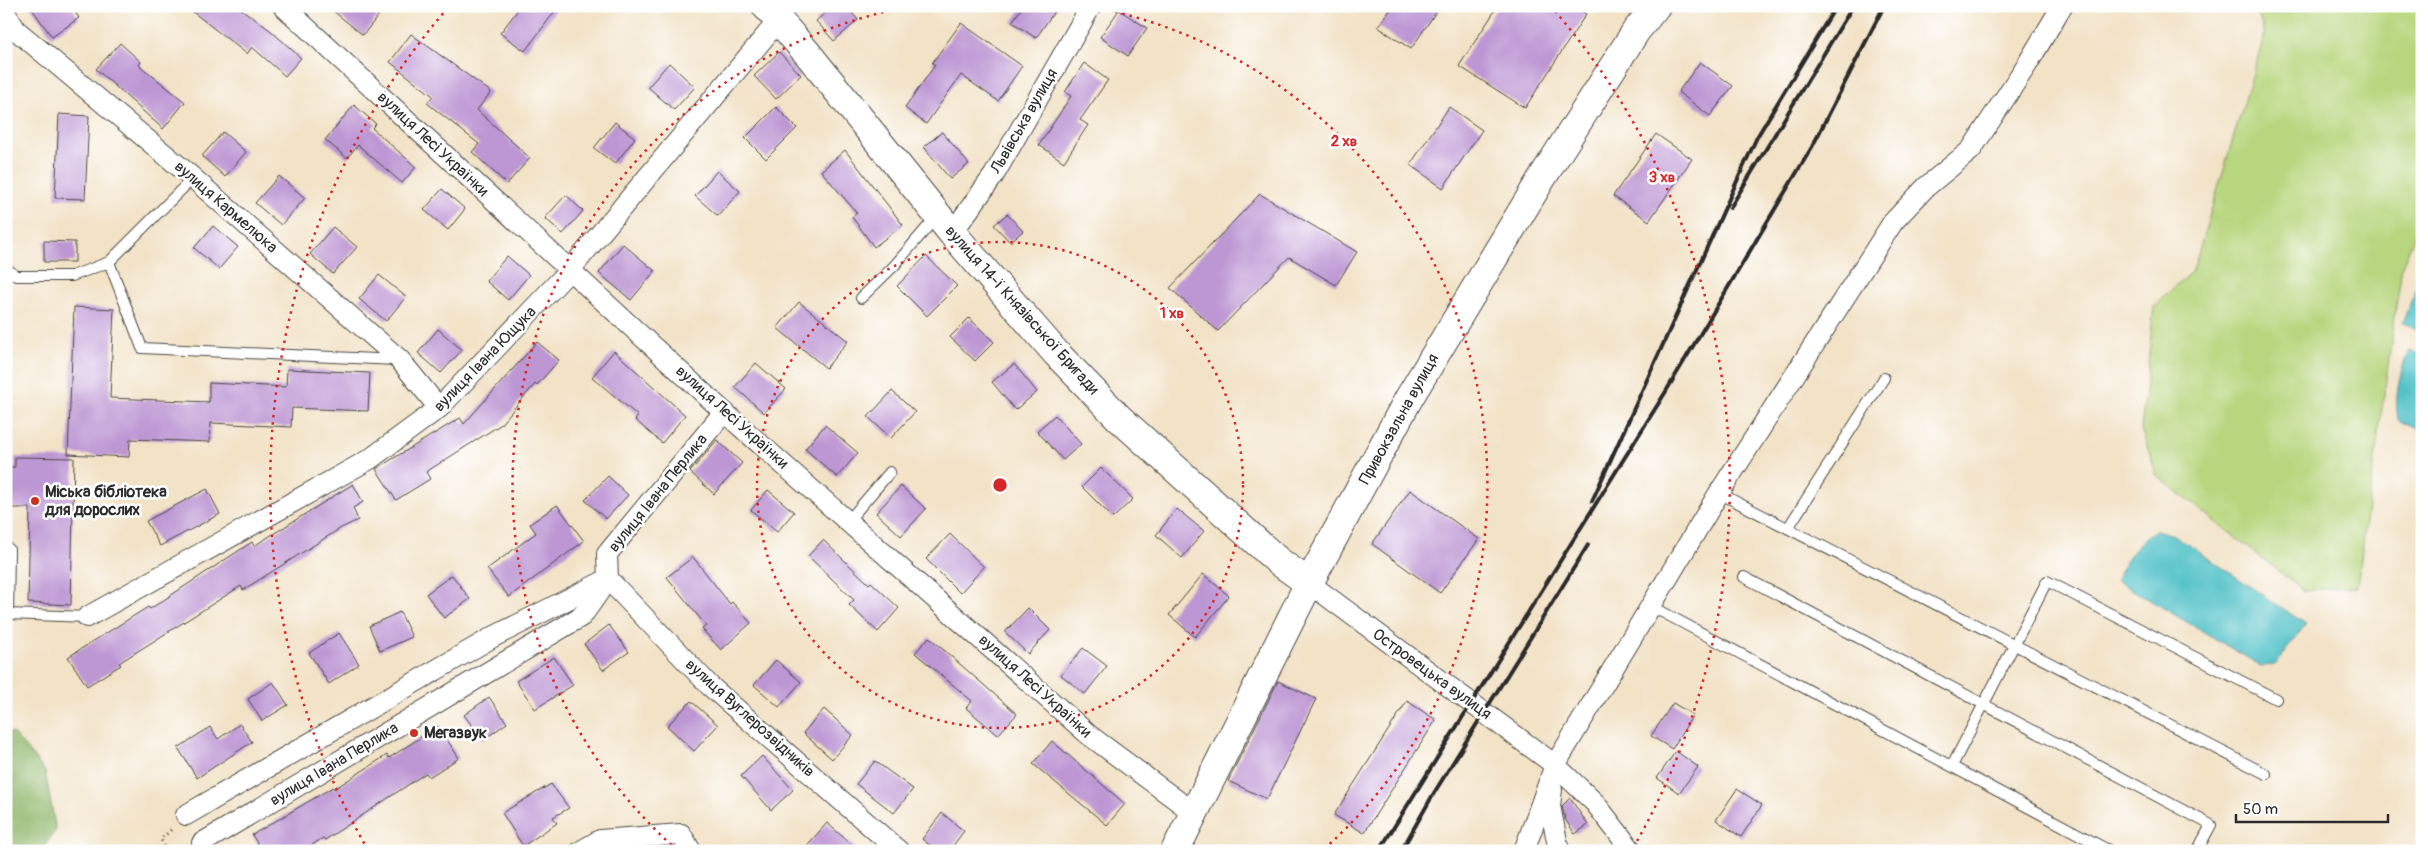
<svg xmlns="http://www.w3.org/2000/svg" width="2428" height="857" viewBox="0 0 2428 857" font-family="Pangolin,sans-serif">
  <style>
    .green { fill: #b7d67d; stroke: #718054 }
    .forest { fill: #91b76c; stroke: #5e714c }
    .water { fill: #55c3c9; stroke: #40777a }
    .building { fill: #bd97d4 }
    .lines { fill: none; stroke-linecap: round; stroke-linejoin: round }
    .lane-casing { stroke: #494642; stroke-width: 12 }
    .street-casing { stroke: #494642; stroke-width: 22 }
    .secondary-casing { stroke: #494642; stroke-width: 30 }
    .path { stroke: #494642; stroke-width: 3; stroke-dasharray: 1 4; stroke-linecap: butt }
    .lane { stroke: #fff; stroke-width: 10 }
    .street { stroke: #fff; stroke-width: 20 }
    .secondary { stroke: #fff; stroke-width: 28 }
    .rail { stroke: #2b2b2b; stroke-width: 4 }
    .ring { fill: none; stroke: #d62828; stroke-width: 2.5; stroke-dasharray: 2.5 5 }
    .poi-dot { fill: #c8321e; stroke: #fff; stroke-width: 2 }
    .labels { text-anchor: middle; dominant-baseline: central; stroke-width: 5; stroke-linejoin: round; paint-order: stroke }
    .street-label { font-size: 16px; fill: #2b2b2b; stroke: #fff }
    .poi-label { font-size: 16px; font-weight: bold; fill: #2b2b2b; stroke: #fff; text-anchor: start }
    .centre { fill: #d62828; stroke: #fff; stroke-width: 2.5 }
    .ring-label { font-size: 15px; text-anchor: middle; font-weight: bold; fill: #d62828; stroke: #fff; stroke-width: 5; stroke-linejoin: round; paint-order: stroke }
  </style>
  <rect width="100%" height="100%" fill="#fff"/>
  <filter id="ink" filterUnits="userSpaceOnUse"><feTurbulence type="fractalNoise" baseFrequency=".02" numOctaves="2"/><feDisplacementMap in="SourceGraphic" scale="10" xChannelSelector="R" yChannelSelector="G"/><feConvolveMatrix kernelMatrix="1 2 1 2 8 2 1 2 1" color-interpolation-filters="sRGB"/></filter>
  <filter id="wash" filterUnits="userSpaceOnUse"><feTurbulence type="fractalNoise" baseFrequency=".0096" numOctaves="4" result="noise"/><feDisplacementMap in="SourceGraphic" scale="20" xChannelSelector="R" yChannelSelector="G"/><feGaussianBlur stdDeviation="1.12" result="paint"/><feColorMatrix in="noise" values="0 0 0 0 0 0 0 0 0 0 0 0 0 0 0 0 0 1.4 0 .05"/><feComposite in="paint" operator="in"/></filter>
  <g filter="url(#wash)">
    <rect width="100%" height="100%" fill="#f2e2c6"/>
    <polygon class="green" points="2255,6 2422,6 2422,219 2402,266 2357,586 2304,591 2157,476 2141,429 2154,306 2193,270 2265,34"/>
    <polygon class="forest" points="6,733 13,733 45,771 56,830 41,851 6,851"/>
    <g class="water">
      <polygon points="2422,276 2422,333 2402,322"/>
      <path d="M2409,351L2422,355V431L2398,420C2394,398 2399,372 2409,351Z"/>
      <path d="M2156,530L2174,535L2306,624L2275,665L2261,666L2116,580C2126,560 2136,541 2156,530Z"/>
    </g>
    <g id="blocks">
      <g class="building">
        <polygon points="30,6 71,6 79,18 52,37"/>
        <polygon points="185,6 237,6 270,30 301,58 285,76 252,47 247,54"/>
        <polygon points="327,6 386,6 363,35"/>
        <polygon points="521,6 559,6 525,51 500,33"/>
        <polygon points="833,6 846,6 858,20 834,41 816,21"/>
        <polygon points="1023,6 1058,6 1036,38 1012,22"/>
        <polygon points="1393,6 1440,6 1411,49 1378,27"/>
        <polygon points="1498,6 1573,6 1586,14 1525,108 1459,66"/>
        <polygon points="1119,10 1147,28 1128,56 1100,37"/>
        <polygon points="961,23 1022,66 998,101 961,75 926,124 905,108 935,65 932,63"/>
        <polygon points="411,34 491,92 477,110 530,158 507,184 472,152 479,144 427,103 433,96 390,62"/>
        <polygon points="120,43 141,62 139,65 185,102 163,129 96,69"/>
        <polygon points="779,52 801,75 776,99 754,76"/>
        <polygon points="1700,62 1733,86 1710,116 1678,92"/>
        <polygon points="669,63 695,87 674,110 648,87"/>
        <polygon points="1084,63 1108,80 1080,120 1088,125 1064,162 1039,145 1071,96 1065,92"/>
        <polygon points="354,105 376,124 372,128 416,167 402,183 358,145 347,158 325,140"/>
        <polygon points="776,107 797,128 766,159 745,138"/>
        <polygon points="1449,107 1482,130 1443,188 1410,165"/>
        <polygon points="59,114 89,116 85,199 55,198"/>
        <polygon points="615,122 635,138 615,164 594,148"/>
        <polygon points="223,132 246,152 225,177 202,156"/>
        <polygon points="942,132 969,164 950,179 924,147"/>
        <polygon points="1656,134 1692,159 1649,221 1613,196"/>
        <polygon points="845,150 903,225 874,247 852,217 857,213 821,171"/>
        <polygon points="717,171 740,191 718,216 695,196"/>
        <polygon points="279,176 305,198 281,225 255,203"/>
        <polygon points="442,189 465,209 448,230 424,210"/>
        <polygon points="1260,194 1357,252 1336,285 1289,257 1218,331 1170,288"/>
        <polygon points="566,195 583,211 563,234 545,218"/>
        <polygon points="1007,214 1023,231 1010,242 994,225"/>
        <polygon points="213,226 238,247 219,269 194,248"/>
        <polygon points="333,227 357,247 333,274 310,254"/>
        <polygon points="44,241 75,242 75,262 44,262"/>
        <polygon points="623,244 655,271 631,300 599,273"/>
        <polygon points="507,256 529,275 508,300 486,281"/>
        <polygon points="926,256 957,286 927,316 897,286"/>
        <polygon points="379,275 406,297 386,321 359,299"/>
        <polygon points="799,302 848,341 826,368 777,328"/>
        <polygon points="74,307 114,309 110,398 209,402 209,383 286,387 287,369 370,373 368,411 292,408 291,427 211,423 210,442 130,439 129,457 68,454"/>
        <polygon points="969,318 994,342 975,361 950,337"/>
        <polygon points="438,329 462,350 441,373 418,353"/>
        <polygon points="537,342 559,360 537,385 535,384 500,425 426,472 430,479 396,500 376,469 460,418 464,424"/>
        <polygon points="614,351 685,415 662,443 635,420 638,416 592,377"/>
        <polygon points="756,363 786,389 764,413 735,387"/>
        <polygon points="1014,364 1037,392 1015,410 992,382"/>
        <polygon points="892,391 915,412 891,438 868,417"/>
        <polygon points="1055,415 1081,444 1063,460 1037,431"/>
        <polygon points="825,425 858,453 837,477 805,449"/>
        <polygon points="717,440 742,463 714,494 690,472"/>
        <polygon points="15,457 74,458 71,605 28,603 30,508 6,508 6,467 15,467"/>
        <polygon points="1101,468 1133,499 1113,518 1082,487"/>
        <polygon points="608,476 628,495 606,519 585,500"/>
        <polygon points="353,484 363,502 353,508 358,520 341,528 243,590 241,586 119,663 121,665 87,686 68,657 148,607 150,609 252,542 254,546"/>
        <polygon points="901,486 926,509 901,536 876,513"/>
        <polygon points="207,489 220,514 160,546 146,521"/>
        <polygon points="768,490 794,512 777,532 751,510"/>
        <polygon points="1410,490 1479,539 1440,593 1372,544"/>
        <polygon points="557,505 584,541 509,597 487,569 536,533 530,524"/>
        <polygon points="1177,509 1204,531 1182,558 1156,535"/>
        <polygon points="950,534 984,567 960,593 926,559"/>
        <polygon points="823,540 869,584 871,582 899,608 878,632 849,605 854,600 808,556"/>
        <polygon points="693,557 730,604 732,602 751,623 721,650 702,629 706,626 667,577"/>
        <polygon points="1203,574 1229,596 1195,637 1169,615"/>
        <polygon points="452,575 470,599 444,618 426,594"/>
        <polygon points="1028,608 1050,630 1028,654 1005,632"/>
        <polygon points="400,612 412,637 380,651 369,626"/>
        <polygon points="609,625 629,652 603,670 584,644"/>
        <polygon points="339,633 359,664 329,684 309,653"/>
        <polygon points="929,637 1017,714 998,735 966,708 972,701 915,653"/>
        <polygon points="1083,648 1107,666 1085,694 1061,675"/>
        <polygon points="554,657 573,685 535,709 516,681"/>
        <polygon points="776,660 801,682 779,707 754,685"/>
        <polygon points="1278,681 1316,699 1267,799 1228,781"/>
        <polygon points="273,682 288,705 262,721 248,699"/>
        <polygon points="489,697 507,723 483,740 464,715"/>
        <polygon points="691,701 718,725 694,751 667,726"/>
        <polygon points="1407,701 1436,720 1364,833 1334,815"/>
        <polygon points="1673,703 1693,715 1672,749 1651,736"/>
        <polygon points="824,709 853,735 832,759 803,733"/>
        <polygon points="240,724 252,742 197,778 178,748 210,727 218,739"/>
        <polygon points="438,726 459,758 429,777 426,773 325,840 323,838 303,851 262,851 252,835 333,787 334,789 387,755 389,758"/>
        <polygon points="1052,741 1125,804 1107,825 1033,764"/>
        <polygon points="1676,751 1698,767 1679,793 1657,778"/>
        <polygon points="762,756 793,790 771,810 741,776"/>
        <polygon points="875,761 913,789 894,813 856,784"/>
        <polygon points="551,784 569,808 553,817 557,823 523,846 502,813"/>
        <polygon points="1737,789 1762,805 1741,837 1716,820"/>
        <polygon points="1570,798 1588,825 1575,834 1565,819 1562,806"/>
        <polygon points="942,813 964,831 949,851 937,851 922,839"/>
        <polygon points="827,823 859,851 802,851"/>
      </g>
    </g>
  </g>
  <g filter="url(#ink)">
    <use href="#blocks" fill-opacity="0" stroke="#494642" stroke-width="1"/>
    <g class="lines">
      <g class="lane-casing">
        <g id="lane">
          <polyline points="109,262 142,348 396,360"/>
          <polyline points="6,268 16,276 72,276 109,262 193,178"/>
          <polyline points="861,298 894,266 937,216"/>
          <polyline points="1719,493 2266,774"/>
          <polyline points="849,520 890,472"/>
          <polyline points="1788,528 1884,378"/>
          <polyline points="6,549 9,549 8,614 87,617"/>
          <polyline points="1744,577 2211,825 2197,851"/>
          <polyline points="1651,606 2110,851"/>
          <polyline points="1952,766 2047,581 2276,699"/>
        </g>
      </g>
      <g class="street-casing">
        <g id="street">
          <polyline points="283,6 724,412 1089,735 1194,813"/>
          <polyline points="6,14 16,30 193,178 400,360 439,408"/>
          <polyline points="952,233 994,175 1091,6"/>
          <polyline points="1309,583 1555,765 1595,803 1632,851"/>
          <polyline points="87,617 370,459 439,408 569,271 778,21"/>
          <polyline points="1552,789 1550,806 1559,851"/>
          <polyline points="186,815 493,637 608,579 710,686 899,851"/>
          <polyline points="202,843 582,616 608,579 607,554 724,412"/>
          <polyline points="581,851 600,840 681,834 691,851"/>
          <polyline points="1524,851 1555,765 1719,493 1893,222 1926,187 1971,150 2028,63 2062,6"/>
        </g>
      </g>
      <g class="secondary-casing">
        <g id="secondary">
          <polyline points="766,6 808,54 952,233 1056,353 1119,418 1278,561 1309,583"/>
          <polyline points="1175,851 1309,583 1409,398 1542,178 1636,31 1656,6"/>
        </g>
      </g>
      <polyline class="path" points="165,851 161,839 173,828"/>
      <use href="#lane" class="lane"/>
      <use href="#street" class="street"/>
      <use href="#secondary" class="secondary"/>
      <g class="rail">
        <polyline points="1730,208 1853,6"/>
        <polyline points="1592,501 1757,137 1836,6"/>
        <polyline points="1379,851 1665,393 1812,147 1884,6"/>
        <polyline points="1401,851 1434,793 1588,545"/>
      </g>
    </g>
  </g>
  <g class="ring">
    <circle cx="1000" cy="485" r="243"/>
    <path d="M677 850A487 487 0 0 1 907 7M1093 7A487 487 0 0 1 1323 850"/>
    <path d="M368 850A730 730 0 0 1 445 11M1555 11A730 730 0 0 1 1632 850"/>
  </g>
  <g class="poi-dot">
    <circle cx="35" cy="501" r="5"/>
    <circle cx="414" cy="733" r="5"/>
  </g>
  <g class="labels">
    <g class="street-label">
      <text transform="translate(1024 121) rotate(-60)">Львівська вулиця</text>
      <text transform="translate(433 144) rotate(43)">вулиця Лесі Українки</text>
      <text transform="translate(226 207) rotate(41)">вулиця Кармелюка</text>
      <text transform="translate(1022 310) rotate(48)">вулиця 14-ї Князівської Бригади</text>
      <text transform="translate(485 359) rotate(-46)">вулиця Івана Ющука</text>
      <text transform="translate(732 417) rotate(42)">вулиця Лесі Українки</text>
      <text transform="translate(1399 419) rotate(-61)">Привокзальна вулиця</text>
      <text transform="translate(658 493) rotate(-51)">вулиця Івана Перлика</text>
      <text transform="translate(1432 674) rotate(36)">Островецька вулиця</text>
      <text transform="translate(1035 686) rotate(42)">вулиця Лесі Українки</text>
      <text transform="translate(750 718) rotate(42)">вулиця Вуглерозвідників</text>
      <text transform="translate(334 764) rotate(-31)">вулиця Івана Перлика</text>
    </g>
    <g class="poi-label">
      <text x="45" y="492">Міська бібліотека<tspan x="45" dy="18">для дорослих</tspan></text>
      <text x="424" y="733">Мегазвук</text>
    </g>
  </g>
  <circle cx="1000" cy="485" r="8" class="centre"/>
  <g class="ring-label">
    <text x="1344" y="146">2 хв</text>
    <text x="1662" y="182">3 хв</text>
    <text x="1172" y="318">1 хв</text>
  </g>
  <rect width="2428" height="857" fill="none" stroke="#fff" stroke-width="25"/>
  <path d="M2236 814v8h152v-8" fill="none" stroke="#2b2b2b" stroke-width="2.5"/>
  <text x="2243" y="814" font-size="15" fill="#2b2b2b" stroke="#ffffff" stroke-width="4" paint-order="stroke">50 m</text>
</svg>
